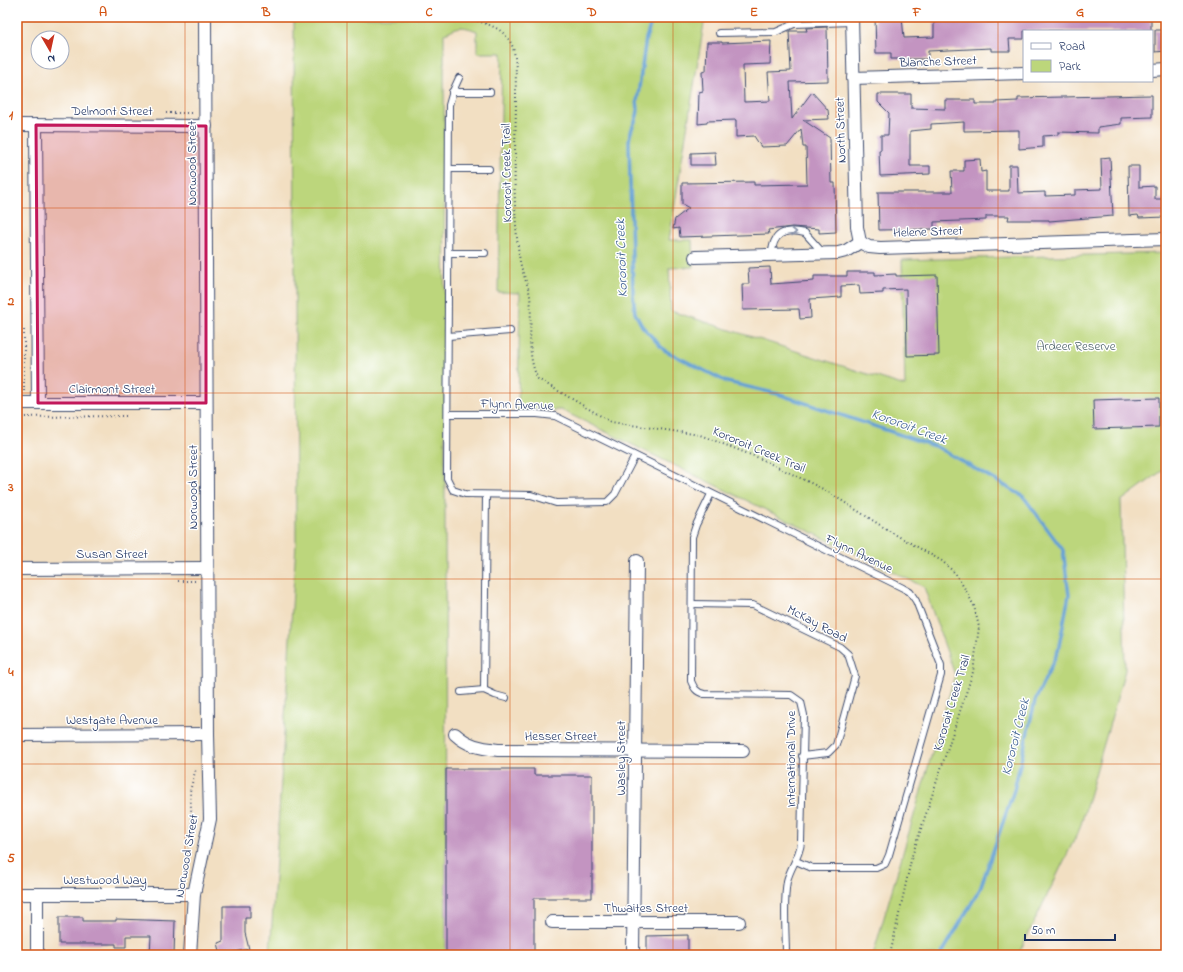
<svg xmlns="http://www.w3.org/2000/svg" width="1183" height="972" viewBox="0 0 1183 972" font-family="'Indie Flower',sans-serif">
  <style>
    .green { fill: #bcd67b; stroke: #6c826c }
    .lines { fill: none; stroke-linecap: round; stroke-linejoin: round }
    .stream { stroke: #64a0d5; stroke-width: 3.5 }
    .building { fill: #c394c1 }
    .service-casing { stroke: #3b496d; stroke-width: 8 }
    .minor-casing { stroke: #3b496d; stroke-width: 14 }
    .path { stroke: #3b496d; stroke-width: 2; stroke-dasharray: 1 3; stroke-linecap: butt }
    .service { stroke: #fff; stroke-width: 6 }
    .minor { stroke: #fff; stroke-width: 12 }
    .oneway { stroke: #8d97ae }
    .marked { fill: #c2185b; fill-opacity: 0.2; stroke: #c2185b; stroke-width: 3; stroke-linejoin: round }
    .grid { fill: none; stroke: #d45514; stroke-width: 1; stroke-opacity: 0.55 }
    .labels { text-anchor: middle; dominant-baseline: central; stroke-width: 3; stroke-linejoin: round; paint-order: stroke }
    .street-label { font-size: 13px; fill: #1b2f5e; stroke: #fff }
    .park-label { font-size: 13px; fill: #4b6167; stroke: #fff }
    .water-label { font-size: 14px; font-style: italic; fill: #385c8e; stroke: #fff }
    .neatline { fill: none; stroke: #d45514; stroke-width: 1.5 }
    .grid-label { font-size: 13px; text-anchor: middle; font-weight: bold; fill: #d45514 }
  </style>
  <rect width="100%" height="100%" fill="#fff"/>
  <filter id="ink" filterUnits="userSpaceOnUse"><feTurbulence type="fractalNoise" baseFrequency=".025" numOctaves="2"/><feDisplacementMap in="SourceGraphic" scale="8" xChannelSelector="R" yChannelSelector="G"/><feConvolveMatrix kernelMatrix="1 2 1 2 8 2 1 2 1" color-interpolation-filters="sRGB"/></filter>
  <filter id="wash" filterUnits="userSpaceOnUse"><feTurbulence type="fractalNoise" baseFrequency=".012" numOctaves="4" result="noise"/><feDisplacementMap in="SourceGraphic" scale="16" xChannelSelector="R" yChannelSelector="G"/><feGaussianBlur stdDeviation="0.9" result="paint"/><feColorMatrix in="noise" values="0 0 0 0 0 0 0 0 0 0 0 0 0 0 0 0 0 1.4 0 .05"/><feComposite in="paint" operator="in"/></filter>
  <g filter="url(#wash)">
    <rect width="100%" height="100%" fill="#f2dfc2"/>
    <path class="green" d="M294,17H705L669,240H692L693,267L669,268L671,311L905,386L902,260L1166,253V468L1121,501L1125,670L1080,828L1018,955H873L955,675L924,587L561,410L518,411L520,293L498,292L502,53H477V31C461,25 458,26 444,34L446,955H270L296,544Z"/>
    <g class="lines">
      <path class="stream" d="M653,17L646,38L637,102C641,119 630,124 629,142L633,294L635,313L642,326L664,350L727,382L778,394L937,447L1023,496L1063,550L1069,595L1058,651L1035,701L1014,790L980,889L941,955"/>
    </g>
    <g id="blocks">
      <g class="building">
        <polygon points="875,17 902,17 904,38 934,37 934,22 950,21 950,17 987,17 987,22 1016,21 1016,17 1124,17 1124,19 1151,19 1151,31 1024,31 1024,39 1009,39 1010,51 991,51 991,48 928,51 928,59 891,59 891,53 876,53"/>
        <polygon points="827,27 828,81 790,82 792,119 812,92 828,110 829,119 803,120 830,138 831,183 835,183 836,232 819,233 819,229 792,227 768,230 769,234 680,237 679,228 673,229 675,219 689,208 682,204 682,183 754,182 754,185 807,184 806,147 803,147 801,129 787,146 761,147 754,136 736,137 736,120 707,121 707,123 698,124 699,92 703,91 702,72 706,71 707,42 722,42 722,43 771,41 770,64 743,65 744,102 770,101 768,72 791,71 789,31 807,31 806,28"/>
        <polygon points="1155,30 1166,30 1166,51 1155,52"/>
        <polygon points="878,94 911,94 911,108 945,109 945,100 975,100 975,104 996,104 996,102 1018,101 1018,98 1152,95 1152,117 1121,118 1121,124 1098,127 1098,133 1058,132 1058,135 1043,136 1043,147 1019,149 1019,130 964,131 964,122 931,124 931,129 910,131 910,166 930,166 930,174 880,176 879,150 881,150 881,135 888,135 889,113 878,102"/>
        <polygon points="715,152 716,165 691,165 691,153"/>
        <polygon points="1110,157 1113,216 1049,221 1049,220 1008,220 1009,216 986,216 986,220 934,222 934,229 879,230 878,192 952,192 951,171 964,171 964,160 980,159 981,172 986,171 986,191 1009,191 1009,165 1017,165 1018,193 1045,192 1045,196 1075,195 1075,190 1102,189 1101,158"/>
        <polygon points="1128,166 1139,166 1139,187 1155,186 1155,199 1166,199 1166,217 1139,218 1138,215 1129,216"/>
        <polygon points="770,267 771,284 814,281 814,276 847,276 847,272 875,272 875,275 896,274 896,276 937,275 939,355 907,356 906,289 883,290 883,293 860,294 859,285 841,286 841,297 810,299 811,318 800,319 799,309 743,310 742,284 749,284 748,268"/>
        <polygon points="1159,398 1159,427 1094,429 1093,400"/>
        <polygon points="446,769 534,769 534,775 592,775 592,898 534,898 534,955 446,955"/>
        <polygon points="223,906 250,906 250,918 245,918 245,933 249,949 221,955 218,943 223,941"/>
        <polygon points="59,917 83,917 83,921 116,921 116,919 175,921 174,955 150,955 151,936 126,936 126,947 116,947 116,944 59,944"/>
        <polygon points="688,935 688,955 647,955 647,936"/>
      </g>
    </g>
  </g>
  <g filter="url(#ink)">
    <use href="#blocks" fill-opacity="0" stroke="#3b496d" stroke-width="1"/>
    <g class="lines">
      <g class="service-casing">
        <g id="service">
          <polyline points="719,33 776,32 794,24 852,22"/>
          <polyline points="459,78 453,91 449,105 447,478 453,490 465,494 531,495 556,503 607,502 615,494 635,456"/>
          <polyline points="452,92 490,92"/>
          <polyline points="449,169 489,169"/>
          <polyline points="449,253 485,253"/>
          <path d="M772,255C772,233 785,228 805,233L823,253"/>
          <polyline points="448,336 510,331"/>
          <polyline points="448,414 537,414 555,416 903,588 910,592 916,601 941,665 941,675 889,855 885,864 876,868 812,868 796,861"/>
          <path d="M711,494L696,525L692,537L691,681C694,688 696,692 704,694L791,695L801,702L804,715L801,843C799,858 790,868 787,881C783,904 786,931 786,955"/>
          <polyline points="692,604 753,605 840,647 848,654 855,676 836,745 828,753 802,756"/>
          <polyline points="484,690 486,495"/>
          <polyline points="461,692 484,690 495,695 506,698"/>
        </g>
      </g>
      <g class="minor-casing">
        <g id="minor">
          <polyline points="852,17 857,227 860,242"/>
          <polyline points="1152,70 1166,69"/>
          <polyline points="853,78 1024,73"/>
          <polyline points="17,125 206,126"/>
          <polyline points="36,125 38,403"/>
          <polyline points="695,257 838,253 846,251 860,242 869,247 880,248 1166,239"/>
          <polyline points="17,403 206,403"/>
          <polyline points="17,569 207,568"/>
          <path d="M455,734C468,746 480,748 498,750L743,751"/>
          <polyline points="17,735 208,734"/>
          <polyline points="17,894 194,894"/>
          <polyline points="37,894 37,955"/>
          <polyline points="552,922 739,922"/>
          <polyline points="190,955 194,894 210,819 208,734 205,17"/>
          <polyline points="633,955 637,561"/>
        </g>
      </g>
      <g class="path">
        <path d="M462,17C476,21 496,24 506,36C519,49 515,75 516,92C516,148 511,205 520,261C522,273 528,284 530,296C533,324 525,353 538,379L611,422L700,435L759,458L825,490L891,532L942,561L955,573L965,589L974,606L979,627L973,672L912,856L890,955"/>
        <polyline points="166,113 193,113"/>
        <polyline points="22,138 23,147"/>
        <polyline points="24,391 24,325"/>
        <polyline points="17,417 128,416"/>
        <polyline points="178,581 195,581"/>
        <polyline points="183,882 192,824 190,791 196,768"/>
      </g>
      <use href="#service" class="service"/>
      <use href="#minor" class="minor"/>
    </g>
    <defs><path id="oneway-chevron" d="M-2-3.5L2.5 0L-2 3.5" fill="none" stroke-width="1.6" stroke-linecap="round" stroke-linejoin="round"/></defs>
    <use class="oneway" href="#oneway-chevron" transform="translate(794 232)"/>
  </g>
  <path class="marked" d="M36,125L206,126V403H38Z"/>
  <path class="grid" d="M185,17V955M347,17V955M510,17V955M673,17V955M836,17V955M998,17V955M17,208H1166M17,393H1166M17,579H1166M17,764H1166"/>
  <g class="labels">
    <g class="street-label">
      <text transform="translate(938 62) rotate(-2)">Blanche Street</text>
      <text x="112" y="111">Delmont Street</text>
      <text transform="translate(841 130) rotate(-92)">North Street</text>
      <text transform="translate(192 163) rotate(-90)">Norwood Street</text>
      <text transform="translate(507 173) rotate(-91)">Kororoit Creek Trail</text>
      <text transform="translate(928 232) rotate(-2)">Helene Street</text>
      <text x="112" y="389">Clairmont Street</text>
      <text transform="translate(517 405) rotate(2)">Flynn Avenue</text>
      <text transform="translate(759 450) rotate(23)">Kororoit Creek Trail</text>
      <text transform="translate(193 487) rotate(-90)">Norwood Street</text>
      <text x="112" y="554">Susan Street</text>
      <text transform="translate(859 554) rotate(26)">Flynn Avenue</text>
      <text transform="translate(817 624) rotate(28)">McKay Road</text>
      <text transform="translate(952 703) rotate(-73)">Kororoit Creek Trail</text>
      <text x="112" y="720">Westgate Avenue</text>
      <text x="561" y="736">Hesser Street</text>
      <text transform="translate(621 758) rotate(-90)">Wasley Street</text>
      <text transform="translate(791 759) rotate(-90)">International Drive</text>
      <text transform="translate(187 856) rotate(-80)">Norwood Street</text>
      <text x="105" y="880">Westwood Way</text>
      <text x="646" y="908">Thwaites Street</text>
    </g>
    <g class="park-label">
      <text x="1076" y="346">Ardeer Reserve</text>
    </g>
    <g class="water-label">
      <text transform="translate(622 258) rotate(-92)">Kororoit Creek</text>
      <text transform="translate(909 427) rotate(20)">Kororoit Creek</text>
      <text transform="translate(1016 737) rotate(-76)">Kororoit Creek</text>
    </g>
  </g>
  <rect width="1183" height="972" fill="none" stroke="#fff" stroke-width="44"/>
  <rect x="1023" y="30" width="130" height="52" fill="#ffffff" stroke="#a4acbf"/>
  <rect x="1031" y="43" width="20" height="6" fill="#ffffff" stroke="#a4acbf"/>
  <text x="1059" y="50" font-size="12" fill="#1b2f5e">Road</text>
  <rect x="1031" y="60" width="20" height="12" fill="#bcd67b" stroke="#a4acbf"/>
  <text x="1059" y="70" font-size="12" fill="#1b2f5e">Park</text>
  <g transform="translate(50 50) rotate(171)"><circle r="19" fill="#ffffff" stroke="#a4acbf"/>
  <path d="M0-3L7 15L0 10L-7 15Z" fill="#c8321e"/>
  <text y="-6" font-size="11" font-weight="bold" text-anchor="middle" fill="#1b2f5e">N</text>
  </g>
  <path d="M1025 934v6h90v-6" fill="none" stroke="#1b2f5e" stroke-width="2"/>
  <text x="1031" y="934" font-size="12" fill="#1b2f5e" stroke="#ffffff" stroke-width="3" paint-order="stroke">50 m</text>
  <rect x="22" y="22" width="1139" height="928" class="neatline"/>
  <g class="grid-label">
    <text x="103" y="16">A</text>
    <text x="266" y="16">B</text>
    <text x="429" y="16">C</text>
    <text x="592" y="16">D</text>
    <text x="754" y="16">E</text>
    <text x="917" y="16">F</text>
    <text x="1080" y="16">G</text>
    <text x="11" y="119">1</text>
    <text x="11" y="305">2</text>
    <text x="11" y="491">3</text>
    <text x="11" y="676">4</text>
    <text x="11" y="862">5</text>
  </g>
</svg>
